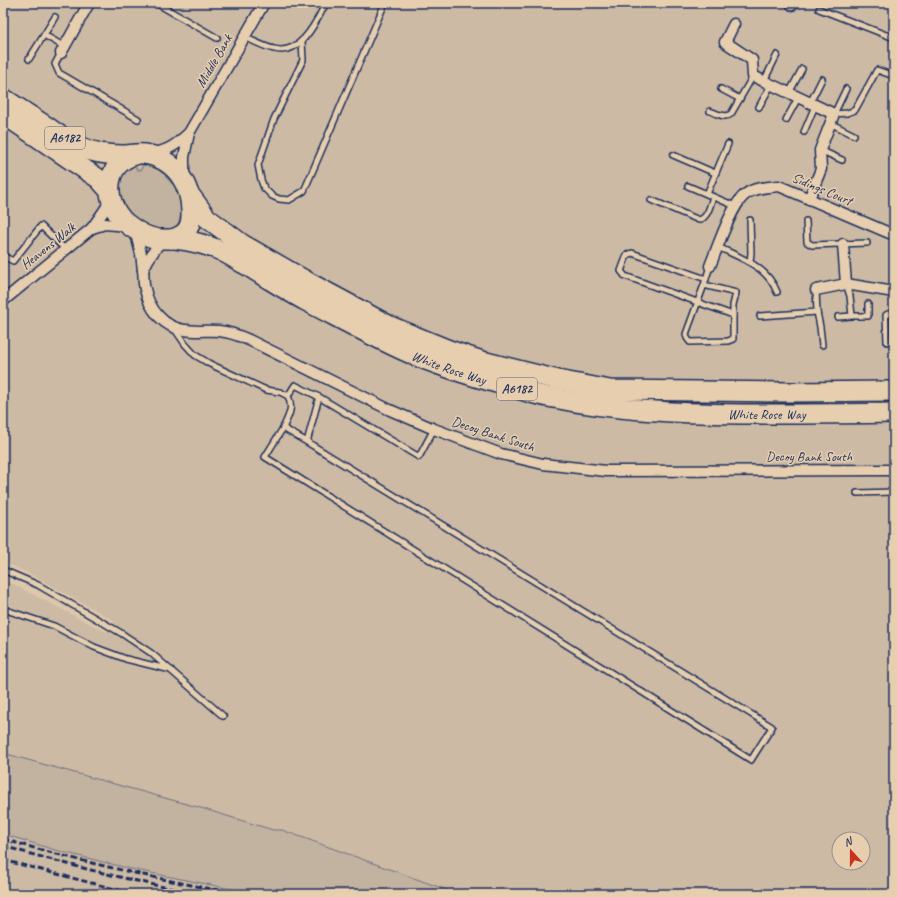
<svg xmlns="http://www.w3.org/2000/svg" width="897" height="897" viewBox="0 0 897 897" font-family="Caveat,sans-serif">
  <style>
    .built { fill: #ccbaa5; fill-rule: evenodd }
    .green { fill: #c2b2a0; stroke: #6e707f }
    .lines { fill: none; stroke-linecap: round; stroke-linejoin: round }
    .lane-casing { stroke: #1b2f5e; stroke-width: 8 }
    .street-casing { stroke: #1b2f5e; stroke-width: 13 }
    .highway-casing { stroke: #1b2f5e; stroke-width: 22 }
    .lane { stroke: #e6ceaf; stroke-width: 5 }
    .street { stroke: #e6ceaf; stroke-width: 10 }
    .highway { stroke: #e6ceaf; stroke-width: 19 }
    .rail { stroke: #1b2f5e; stroke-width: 3; stroke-dasharray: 6 3; stroke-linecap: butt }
    .labels { text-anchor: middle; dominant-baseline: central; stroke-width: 3; stroke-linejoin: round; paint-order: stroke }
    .shield { fill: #e6ceaf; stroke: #585f76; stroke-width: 1 }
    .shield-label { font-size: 13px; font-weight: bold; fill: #1b2f5e }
    .street-label { font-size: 14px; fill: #1b2f5e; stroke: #e6ceaf }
  </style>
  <rect width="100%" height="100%" fill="#dec8ac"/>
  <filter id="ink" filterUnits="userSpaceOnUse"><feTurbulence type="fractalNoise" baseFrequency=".025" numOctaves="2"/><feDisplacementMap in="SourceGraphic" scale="8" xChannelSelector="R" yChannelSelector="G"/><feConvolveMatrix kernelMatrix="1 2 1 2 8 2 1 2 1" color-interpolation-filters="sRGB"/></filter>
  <g filter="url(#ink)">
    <g class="built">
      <path d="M3,3H894V894H458L282,830H273L201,808L3,753V579L106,632L115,621L34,576L3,561ZM839,839H863V863H839Z"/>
      <polygon points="3,834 55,850 226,888 270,894 3,894"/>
    </g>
    <g class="green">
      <path d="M143,163L156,168L166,174L165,176L171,183H173C176,187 179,191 180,197C184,211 180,236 160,233C156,233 150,229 146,227C142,224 137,222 133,219C123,212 118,191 120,179C121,175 124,172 126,169L128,170L135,165L137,170H141Z"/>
      <polygon points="3,753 201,808 273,830 282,830 458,894 270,894 226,888 131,869 55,850 3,834"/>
    </g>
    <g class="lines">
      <g class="lane-casing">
        <g id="lane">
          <polyline points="156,3 217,38"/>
          <polyline points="819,9 894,38"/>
          <polyline points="44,35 55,17"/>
          <path d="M244,37C254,41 264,47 274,49C301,56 316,22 326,3"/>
          <polyline points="302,41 303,60 274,119 258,165 261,180 264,188 272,196 279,199 289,200 304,191 385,3"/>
          <polyline points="61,53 55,64 59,73 138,119"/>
          <polyline points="29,59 44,35 65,47"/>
          <polyline points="764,81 777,55"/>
          <polyline points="721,89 740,99"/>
          <polyline points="789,93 802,69"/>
          <polyline points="810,103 822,79"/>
          <polyline points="759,107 771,85"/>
          <path d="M710,111C716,113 725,119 731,114L753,76"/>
          <polyline points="834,114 847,113 855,110 877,70 894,76"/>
          <polyline points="834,114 846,89"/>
          <polyline points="786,120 798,98"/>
          <polyline points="830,123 854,135"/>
          <polyline points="804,132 815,106"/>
          <polyline points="820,150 842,160"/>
          <polyline points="673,155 715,173"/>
          <polyline points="688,186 735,206"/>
          <polyline points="707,194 728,144"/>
          <path d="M651,200L699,220C708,218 710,205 713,197"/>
          <polyline points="806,221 807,242 812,245 867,243"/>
          <path d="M718,247C741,258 767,266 777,292"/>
          <polyline points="3,256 13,261 41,226 66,250"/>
          <polyline points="750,262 751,253 750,220"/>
          <polyline points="706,279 632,253 627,255 621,271 625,276 733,315"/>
          <polyline points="846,284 850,296 852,316 868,316 868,304"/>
          <polyline points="704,285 736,293 733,305 733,339 728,341 690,342 687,338 686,334 704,285 710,266"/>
          <polyline points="817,312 820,327 822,345"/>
          <polyline points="760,316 817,312 816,290"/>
          <polyline points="838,317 852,316"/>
          <path d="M174,328L185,344L195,355L210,364L266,390L280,392L288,396C294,408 288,417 283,428"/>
          <polyline points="887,342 886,315 888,314 894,313"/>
          <polyline points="288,396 295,385 319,397 419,457 434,429"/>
          <polyline points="307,442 283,428 265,457 751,760 772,727 307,442 319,397"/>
          <polyline points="857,493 894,492"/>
          <polyline points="3,570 38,585 121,633 151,653 223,716"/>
          <polyline points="3,609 54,626 94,647 126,659 171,670"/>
        </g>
      </g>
      <g class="street-casing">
        <g id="street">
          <polyline points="792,5 793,3"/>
          <polyline points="734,24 725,42 752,60 753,76 834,114 820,150 821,169 809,199"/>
          <polyline points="61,53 89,3"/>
          <path d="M154,153C170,150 177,144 189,133"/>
          <polyline points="184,179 184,157 189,133 264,3"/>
          <polyline points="92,228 105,224 128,226"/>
          <polyline points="135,230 141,254 143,270 148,260 162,239"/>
          <polyline points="843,244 846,284"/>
          <path d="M710,266C717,249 732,203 746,194C754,187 769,187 779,186L894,235"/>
          <path d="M143,270C144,276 143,283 145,289C149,309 164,328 185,330C197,332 208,330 219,331C230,332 240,336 249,340L390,410L434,429L501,454L543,464L606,471L894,470"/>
          <polyline points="816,290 846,284 894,292"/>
          <polyline points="3,301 92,228 106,208 110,198"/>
        </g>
      </g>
      <g class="highway-casing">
        <g id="highway">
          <path d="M3,98C18,108 34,118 49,128C59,135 70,143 81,147C94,153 108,155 122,155C129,155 137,153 144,154C175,158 192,185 191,215C191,229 185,235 172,239"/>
          <polyline points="3,114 99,179 109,190"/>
          <path id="s1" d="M135,155C103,164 103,203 126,223C136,231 149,239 162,239C167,239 171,239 175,239C191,241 205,244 219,250C228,254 237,260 246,265C265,277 284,289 304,300C341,319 378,340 416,356C448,369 481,379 515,388C527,392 540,396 554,398C616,411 678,413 741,414C792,414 843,414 894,413"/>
          <polyline points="190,195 207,218 242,244 308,282 390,326 449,350 482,361 558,380 610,390 790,392 894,391"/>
        </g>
      </g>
      <use href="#lane" class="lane"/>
      <use href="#street" class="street"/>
      <use href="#highway" class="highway"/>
      <g class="rail">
        <path d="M3,839C80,862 158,879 237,894"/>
        <path d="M3,846C68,865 132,881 198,894"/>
        <polyline points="3,860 134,894"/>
      </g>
    </g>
  </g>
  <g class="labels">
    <g class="shield">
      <rect x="45" y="127" width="40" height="22" rx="3"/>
      <rect x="497" y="378" width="40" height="22" rx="3"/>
    </g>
    <g class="shield-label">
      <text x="65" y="138">A6182</text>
      <text x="517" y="389">A6182</text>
    </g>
    <g class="street-label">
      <text transform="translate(214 61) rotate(-60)">Middle Bank</text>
      <text transform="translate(822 189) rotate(23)">Sidings Court</text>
      <text transform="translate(48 246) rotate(-39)">Heavens Walk</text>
      <text stroke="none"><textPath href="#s1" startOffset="442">White Rose Way</textPath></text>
      <text stroke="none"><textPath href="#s1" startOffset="765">White Rose Way</textPath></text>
      <text transform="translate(493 434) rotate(18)">Decoy Bank South</text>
      <text x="809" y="456">Decoy Bank South</text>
    </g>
  </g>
  <rect width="897" height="897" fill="none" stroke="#e6ceaf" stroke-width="16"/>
  <rect x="8" y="8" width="881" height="881" fill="none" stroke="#1b2f5e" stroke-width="1.5" filter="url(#ink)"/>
  <g transform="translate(851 851) rotate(339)"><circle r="19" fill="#e6ceaf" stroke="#958e8f"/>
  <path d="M0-3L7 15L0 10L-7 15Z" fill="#c8321e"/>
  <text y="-6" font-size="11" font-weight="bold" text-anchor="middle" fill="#1b2f5e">N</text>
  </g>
</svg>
